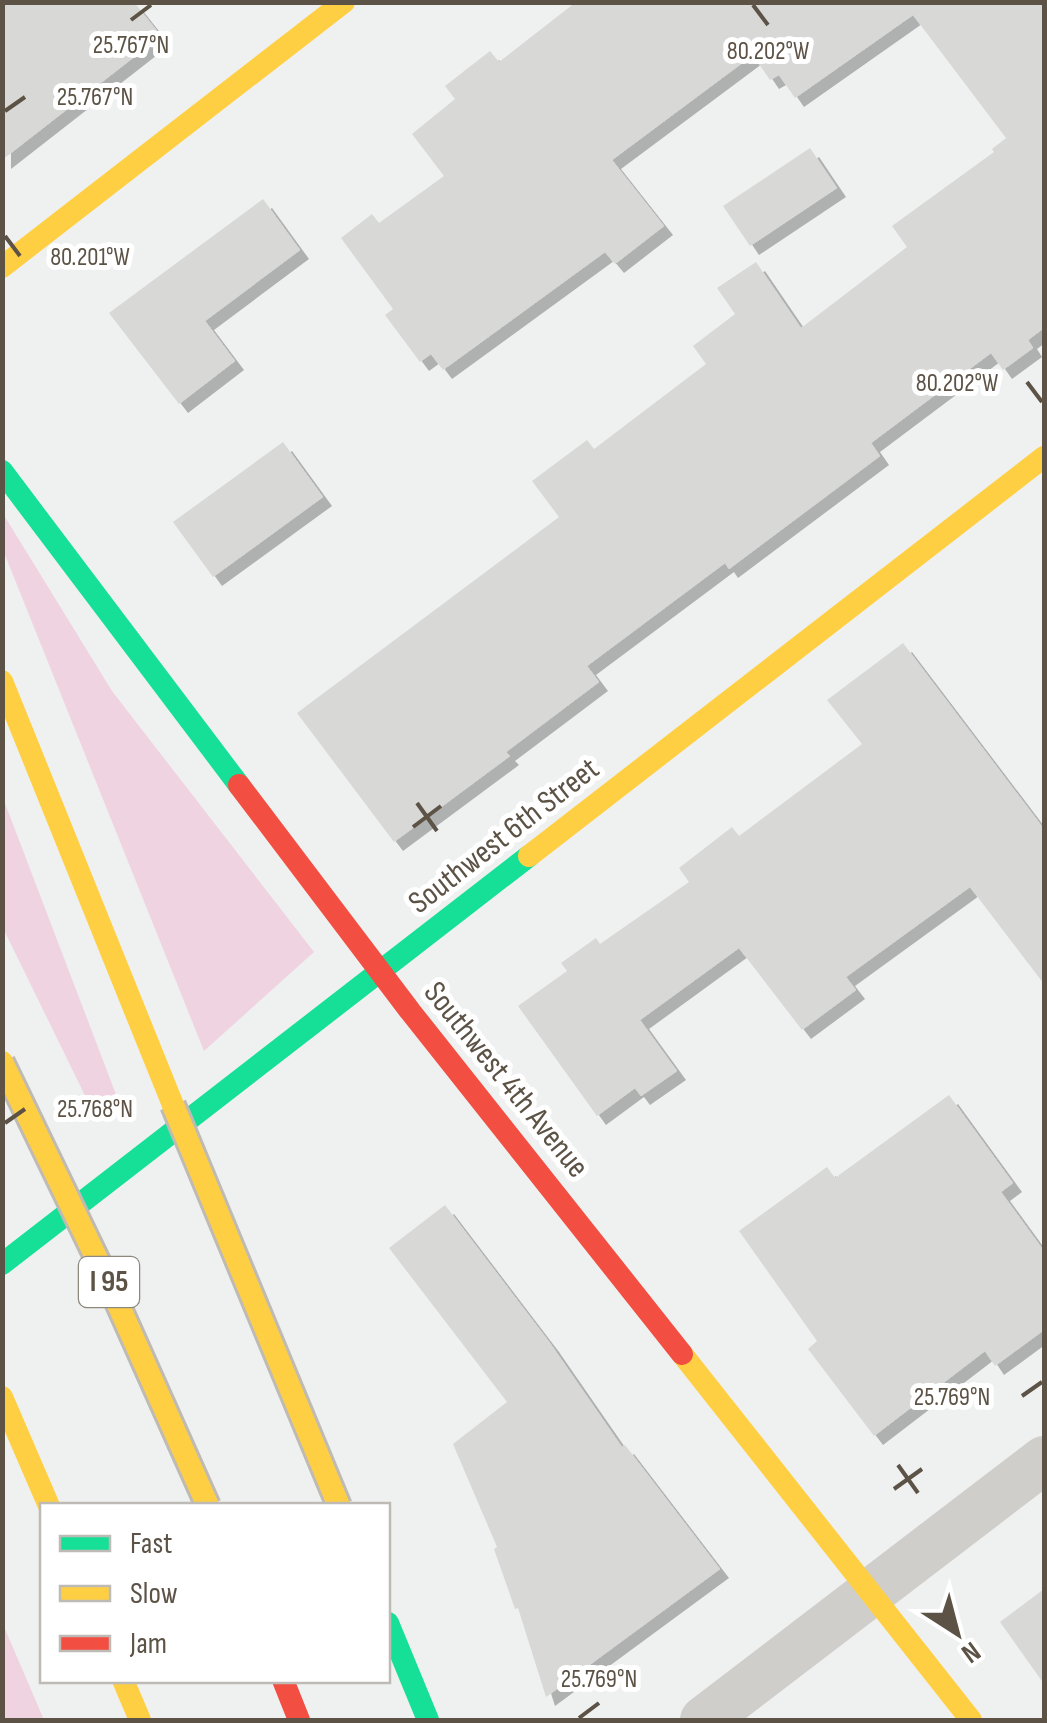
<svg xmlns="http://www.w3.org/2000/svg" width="1047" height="1723" viewBox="0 0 1047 1723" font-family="'Sofia Sans Condensed',sans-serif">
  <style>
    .green { fill: #f0d3e1 }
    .building { fill: #d8d8d7; filter: url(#shadow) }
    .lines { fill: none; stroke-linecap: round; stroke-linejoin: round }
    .street { stroke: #d0cecb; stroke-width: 48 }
    .fast { stroke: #16e098; stroke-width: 22 }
    .slow { stroke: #ffcf43; stroke-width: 22 }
    .jam { stroke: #f24e42; stroke-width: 22 }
    .slow-bridge-casing { stroke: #bfbbb4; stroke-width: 28; stroke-linecap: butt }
    .slow-bridge { stroke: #ffcf43; stroke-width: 22 }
    .ticks { fill: none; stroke: #5c5346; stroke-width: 4 }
    .labels { text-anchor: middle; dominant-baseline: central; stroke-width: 10; stroke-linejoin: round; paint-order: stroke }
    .shield { fill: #fff; stroke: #8d877e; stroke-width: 2.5 }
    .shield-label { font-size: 30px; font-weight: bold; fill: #5c5346 }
    .street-label { font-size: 32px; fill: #5c5346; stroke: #fff }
    .ticks-label { font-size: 25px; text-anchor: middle; fill: #5c5346; stroke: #fff; stroke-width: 10; stroke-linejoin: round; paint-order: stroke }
  </style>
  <defs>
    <filter id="shadow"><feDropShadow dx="9" dy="9" stdDeviation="0" flood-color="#0004"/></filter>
  </defs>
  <rect width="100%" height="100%" fill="#eff0f0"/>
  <g class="green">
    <polygon points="2,512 112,691 314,952 204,1051 3,550"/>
    <polygon points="3,798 120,1105 98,1122 3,928"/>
    <polygon points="2,1622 44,1720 3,1720"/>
  </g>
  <g class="building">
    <polygon points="2,2 134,2 161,36 2,160"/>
    <polygon points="576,2 1044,2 1044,328 1028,340 1033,348 1003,370 991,353 871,443 880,456 729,569 725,563 587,666 599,682 506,752 510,756 394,842 297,713 559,517 532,481 587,440 594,449 706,364 693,346 735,314 717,288 756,262 801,328 907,247 892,226 994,152 992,149 1006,138 913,15 795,98 779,75 770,80 753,55 612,160 664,226 615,264 605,252 443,370 431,354 420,362 385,315 393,309 341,238 372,214 379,223 444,176 412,134 455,99 445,86 490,51 499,62"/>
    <polygon points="810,148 837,188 750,246 723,206"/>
    <polygon points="263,199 300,250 205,321 235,361 179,404 109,313"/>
    <polygon points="283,442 323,497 213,577 173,522"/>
    <polygon points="903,643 1044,829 1044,984 970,887 846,977 856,990 802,1030 739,948 640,1020 677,1071 641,1096 635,1088 597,1116 518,1006 567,971 561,963 596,938 600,944 689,882 679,868 732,827 739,836 862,744 827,700"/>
    <polygon points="949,1095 1013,1183 1001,1192 1044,1251 1044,1330 995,1366 985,1351 874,1436 808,1349 817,1341 739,1231 827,1167 835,1178"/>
    <polygon points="445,1205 550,1343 622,1447 625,1445 720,1569 546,1697 518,1608 515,1609 494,1549 497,1547 453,1444 507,1402 389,1248"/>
    <polygon points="1044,1589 1044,1684 1000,1622"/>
  </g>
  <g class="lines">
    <polyline class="street" points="704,1720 1044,1460"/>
    <g class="fast">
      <polyline points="2,471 239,785"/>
      <polyline points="2,1264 529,856"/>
      <polyline points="388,1623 428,1720"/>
    </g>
    <g class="slow">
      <polyline points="2,267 344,2"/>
      <polyline points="2,681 173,1105"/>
      <polyline points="529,856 1044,457"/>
      <polyline points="682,1354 971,1720"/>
      <polyline points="2,1397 49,1506"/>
      <polyline points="123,1680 140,1720"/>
    </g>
    <g class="jam">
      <polyline points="239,785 410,1011 682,1354"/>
      <polyline points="283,1680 299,1720"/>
    </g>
    <g class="slow-bridge-casing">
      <g id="slow-bridge">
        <polyline points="2,1062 109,1284 208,1506"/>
        <polyline points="173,1105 339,1506"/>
      </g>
    </g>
    <use href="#slow-bridge" class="slow-bridge"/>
  </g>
  <path class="ticks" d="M753,5L768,25M131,20L151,5M5,111L25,97M5,236L20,256M1027,382L1042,402M417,803L437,831M413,827L441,806M5,1123L25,1109M1022,1396L1042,1382M898,1465L918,1493M894,1489L922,1469M579,1718L599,1703"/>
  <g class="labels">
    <rect class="shield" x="79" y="1257" width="60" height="50" rx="8"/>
    <g class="shield-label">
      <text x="109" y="1282">I 95</text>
    </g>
    <g class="street-label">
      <text transform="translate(504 836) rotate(-38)">Southwest 6th Street</text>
      <text transform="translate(506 1080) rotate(51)">Southwest 4th Avenue</text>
    </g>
  </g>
  <g class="ticks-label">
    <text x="131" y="53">25.767°N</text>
    <text x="768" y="59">80.202°W</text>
    <text x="95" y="105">25.767°N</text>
    <text x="90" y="265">80.201°W</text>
    <text x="957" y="391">80.202°W</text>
    <text x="95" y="1117">25.768°N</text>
    <text x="952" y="1405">25.769°N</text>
    <text x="599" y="1687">25.769°N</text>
  </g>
  <rect width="1047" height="1723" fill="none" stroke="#5c5346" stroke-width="10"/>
  <rect x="40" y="1503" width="350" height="180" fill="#ffffff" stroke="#bebab5" stroke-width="2.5"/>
  <rect x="60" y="1536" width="50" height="15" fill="#16e098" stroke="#bebab5" stroke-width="2.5"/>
  <text x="130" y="1553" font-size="30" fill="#5c5346">Fast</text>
  <rect x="60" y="1586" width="50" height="15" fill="#ffcf43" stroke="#bebab5" stroke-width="2.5"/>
  <text x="130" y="1603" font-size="30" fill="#5c5346">Slow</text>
  <rect x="60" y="1636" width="50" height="15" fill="#f24e42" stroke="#bebab5" stroke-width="2.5"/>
  <text x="130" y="1653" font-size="30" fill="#5c5346">Jam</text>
  <g transform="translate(957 1633) rotate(144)" stroke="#ffffff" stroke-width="8" paint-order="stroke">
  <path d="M0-8L18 38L0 25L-18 38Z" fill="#5c5346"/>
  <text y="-15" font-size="28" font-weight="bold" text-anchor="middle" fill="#5c5346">N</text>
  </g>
</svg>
